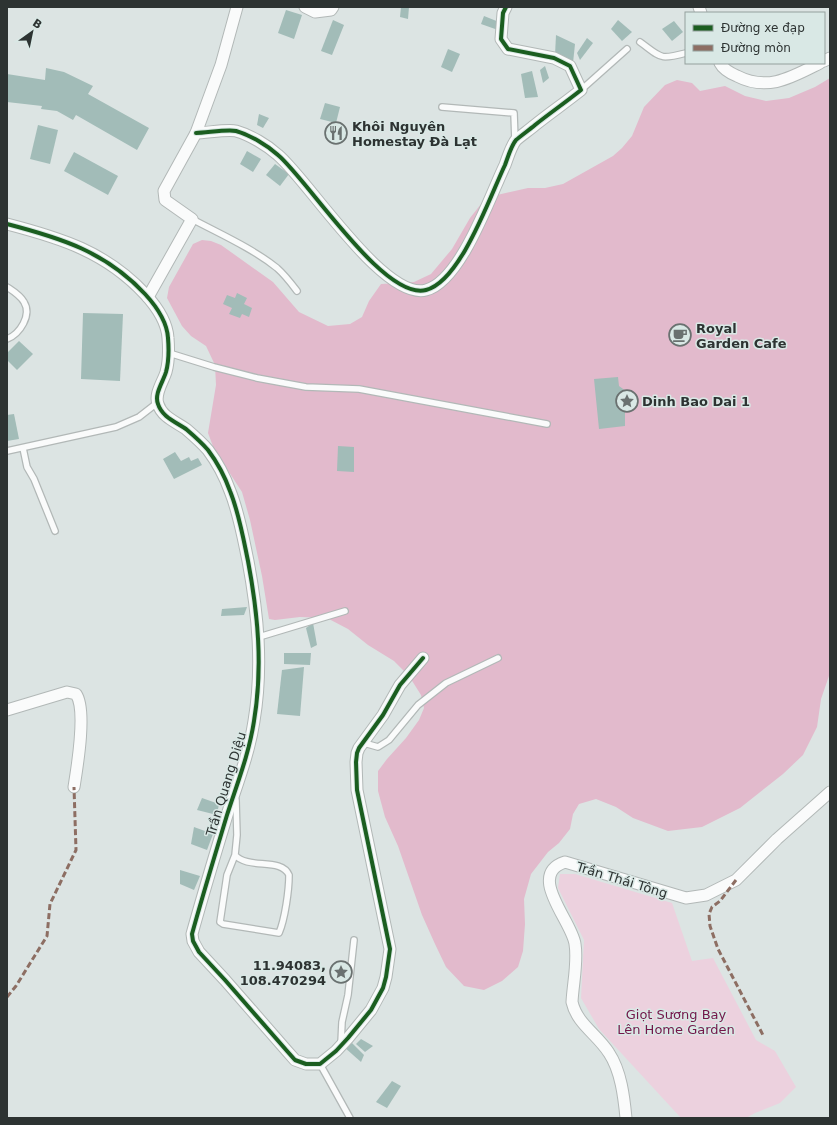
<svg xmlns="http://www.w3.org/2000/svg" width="837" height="1125" viewBox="0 0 837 1125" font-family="'DejaVu Sans',sans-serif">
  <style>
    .green { fill: #ecd1de }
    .forest { fill: #e2bacc }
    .building { fill: #a2bcb8 }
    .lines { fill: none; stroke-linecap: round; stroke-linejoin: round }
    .service-casing { stroke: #b2b8b7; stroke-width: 8 }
    .minor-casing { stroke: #b2b8b7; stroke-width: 13 }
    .service { stroke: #fafbfb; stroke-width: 5.5 }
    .minor { stroke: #fafbfb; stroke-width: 11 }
    .quiet { stroke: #8d6e63; stroke-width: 3; stroke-dasharray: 6 3; stroke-linecap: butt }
    .cycleway-casing { stroke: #d9e8e5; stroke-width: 6 }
    .cycleway { stroke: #1b5e20; stroke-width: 4 }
    .labels { text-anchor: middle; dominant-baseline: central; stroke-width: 3; stroke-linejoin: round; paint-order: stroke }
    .poi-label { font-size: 13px; font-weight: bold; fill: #2d3332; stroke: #d9e8e5; text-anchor: start }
    .street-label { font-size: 13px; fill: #2d3332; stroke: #d9e8e5 }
    .park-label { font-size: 13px; fill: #73174a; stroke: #d9e8e5 }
  </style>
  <rect width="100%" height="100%" fill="#dce4e3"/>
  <polygon class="green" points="560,874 575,874 672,903 692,961 713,958 756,1040 775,1051 796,1087 780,1103 755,1113 746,1118 681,1118 599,1029 581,998 584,940 558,888"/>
  <polygon class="forest" points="830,78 830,673 821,699 817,727 803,755 783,774 740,808 702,827 668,831 633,818 616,807 596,799 579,804 573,814 570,829 559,843 548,852 531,874 524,899 525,924 523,951 518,967 502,981 484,990 464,986 446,967 435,944 422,915 398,846 385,817 378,791 378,771 387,759 406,738 419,720 424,708 421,695 409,676 394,661 368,645 348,629 327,618 300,617 275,620 269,619 262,576 250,520 242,492 214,449 208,433 216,385 215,365 206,346 191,336 182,326 167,298 169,287 193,244 202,240 211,241 221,245 273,282 299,312 328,326 350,324 362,317 369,301 381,284 414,282 431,274 452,249 470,218 481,204 497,195 528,188 545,188 563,184 613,156 622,148 632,136 644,107 665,85 677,80 692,83 700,91 725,86 745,96 766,101 789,98 815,87"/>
  <g class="building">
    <polygon points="401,7 409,7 408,19 400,17"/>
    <polygon points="286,10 302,15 294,39 278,33"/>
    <polygon points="484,16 499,22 498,30 481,24"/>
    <polygon points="333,20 344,25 332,55 321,51"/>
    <polygon points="618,20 632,32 622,41 611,29"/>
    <polygon points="674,21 683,32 672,41 662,29"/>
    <polygon points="556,35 575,44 573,63 555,55"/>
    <polygon points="587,38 593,43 580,60 577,53"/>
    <polygon points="448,49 460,54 452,72 441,67"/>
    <polygon points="545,66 549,78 543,83 540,70"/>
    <polygon points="46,68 64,72 93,86 88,94 149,128 137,150 76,115 73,120 57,111 41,109 42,106 7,102 7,74 45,80"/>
    <polygon points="532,71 538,97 525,98 521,74"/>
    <polygon points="325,103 340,107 336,123 320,119"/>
    <polygon points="259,114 269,118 263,128 257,125"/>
    <polygon points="38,125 58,130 50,164 30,159"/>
    <polygon points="247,151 261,159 253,172 240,164"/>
    <polygon points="74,152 118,176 108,195 64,171"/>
    <polygon points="275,164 289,174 280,186 266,175"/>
    <polygon points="237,293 247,298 244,304 252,308 249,317 242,314 240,318 229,314 232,308 223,304 227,295 235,298"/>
    <polygon points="83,313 123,314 120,381 81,379"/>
    <polygon points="19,341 33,354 17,370 7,360 7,353"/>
    <polygon points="618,377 619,386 630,394 631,409 625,410 625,426 599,429 594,379"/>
    <polygon points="14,414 19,439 7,441 7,415"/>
    <polygon points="338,446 354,447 354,472 337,471"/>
    <polygon points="175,452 181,461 189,457 191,461 198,458 202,465 174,479 163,459"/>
    <polygon points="247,607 244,615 221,616 222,609"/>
    <polygon points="313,623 317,645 311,648 306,628"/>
    <polygon points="284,653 311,653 310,665 284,664"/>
    <polygon points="304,667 300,716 277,714 282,670"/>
    <polygon points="202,798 219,804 217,815 197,810"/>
    <polygon points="194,827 213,834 207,850 191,844"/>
    <polygon points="180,870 200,876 194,890 180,884"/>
    <polygon points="361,1039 373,1046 365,1052 356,1044"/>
    <polygon points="352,1043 364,1055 361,1062 344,1047"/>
    <polygon points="392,1081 401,1086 387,1108 376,1102"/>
  </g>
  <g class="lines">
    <g class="service-casing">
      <g id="service">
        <path d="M640,42C662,58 659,60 686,53"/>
        <polyline points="581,90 627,49"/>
        <polyline points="442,107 514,113 515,141"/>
        <path d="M192,219C220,234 252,248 277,268C285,275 291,283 297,291"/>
        <path d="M7,287C13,291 20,295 24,302C32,315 20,334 7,339"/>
        <polyline points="169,353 214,367 257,378 306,387 359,389 547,424"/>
        <polyline points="23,448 27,467 34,479 55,531"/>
        <polyline points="7,451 116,427 139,417 157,403"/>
        <polyline points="259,637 345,611"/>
        <polyline points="364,743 378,747 389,740 418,705 446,683 498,658"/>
        <path d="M235,855L227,875L220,922L223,924L279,933C285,919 289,890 289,875C281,857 248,870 235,855L237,835L236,800"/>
        <polyline points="341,1043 342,1022 348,995 354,940"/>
        <polyline points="320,1064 350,1118"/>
      </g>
    </g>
    <g class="minor-casing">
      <g id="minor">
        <polyline points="305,7 315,12 331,10 333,7"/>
        <polyline points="699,7 701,13"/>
        <polyline points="824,61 830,58"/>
        <path d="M720,63C723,69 730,73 737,76C768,92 792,77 820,63"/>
        <path d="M196,133C206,133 227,129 236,131C250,135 267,145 278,155C308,180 384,301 426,290C461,281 490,196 505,165C508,157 511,146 516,140C522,135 529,130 535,125C550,113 566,102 581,90L570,66L554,58L508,49L501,39L503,13L506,7"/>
        <path d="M7,224C61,238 106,252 145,294C157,307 167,321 168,338C169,350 169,361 166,372C163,382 154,394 158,404C162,417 176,422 186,429C193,435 202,443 208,450C217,462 225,477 230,491C239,513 243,537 248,561C258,614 263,667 254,721C249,754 237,784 227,815C215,855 203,894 192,934L193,941L199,952L225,980L287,1051L295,1060L306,1064H320L336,1051L348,1038L371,1010L383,988L386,977L390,949L357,790L356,762L357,753L359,748L383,715L400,685L423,658"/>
        <polyline points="148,297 192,219 165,200 164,191 196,133 221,65 237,7"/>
        <path d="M7,710L67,692L76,694C87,710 77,768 74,787"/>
        <path d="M626,1118C624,1097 621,1071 609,1053C597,1034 577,1024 572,1002C573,983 578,962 575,944C572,921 526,875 565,862L686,898L706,895L736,880L777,839L830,792"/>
      </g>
    </g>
    <use href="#service" class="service"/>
    <use href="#minor" class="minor"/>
    <g class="quiet">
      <polyline points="736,880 720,901 712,907 709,914 710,926 718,949 764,1037"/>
      <polyline points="7,997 16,986 47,936 50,904 76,850 74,787"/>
    </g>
    <g class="cycleway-casing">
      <g id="cycleway">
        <path d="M196,133C206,133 227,129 236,131C250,135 267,145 278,155C308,180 384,301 426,290C461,281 490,196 505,165C508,157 511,146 516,140C522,135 529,130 535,125C550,113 566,102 581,90L570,66L554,58L508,49L501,39L503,13L506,7"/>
        <path d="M7,224C61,238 106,252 145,294C157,307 167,321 168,338C169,350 169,361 166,372C163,382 154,394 158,404C162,417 176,422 186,429C193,435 202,443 208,450C217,462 225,477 230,491C239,513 243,537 248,561C258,614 263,667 254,721C249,754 237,784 227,815C215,855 203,894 192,934L193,941L199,952L225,980L287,1051L295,1060L306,1064H320L336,1051L348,1038L371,1010L383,988L386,977L390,949L357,790L356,762L357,753L359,748L383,715L400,685L423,658"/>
      </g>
    </g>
    <use href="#cycleway" class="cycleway"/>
  </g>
  <defs>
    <g id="restaurant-ring" transform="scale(1.15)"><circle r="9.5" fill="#d9e8e5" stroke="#6a7170" stroke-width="1.5"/><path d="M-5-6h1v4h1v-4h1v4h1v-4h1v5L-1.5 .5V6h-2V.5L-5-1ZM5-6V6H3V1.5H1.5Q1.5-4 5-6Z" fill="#6a7170"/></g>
    <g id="cafe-ring" transform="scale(1.15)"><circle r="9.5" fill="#d9e8e5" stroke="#6a7170" stroke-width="1.5"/><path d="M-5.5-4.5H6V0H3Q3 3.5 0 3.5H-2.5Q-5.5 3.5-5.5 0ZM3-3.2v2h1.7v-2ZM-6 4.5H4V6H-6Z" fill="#6a7170"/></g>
    <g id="sight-ring" transform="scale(1.15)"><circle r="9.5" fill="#d9e8e5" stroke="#6a7170" stroke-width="1.5"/><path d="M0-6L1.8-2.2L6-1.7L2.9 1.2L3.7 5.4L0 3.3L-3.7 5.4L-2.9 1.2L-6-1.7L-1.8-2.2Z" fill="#6a7170"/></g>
  </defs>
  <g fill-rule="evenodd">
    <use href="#restaurant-ring" x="336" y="133"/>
    <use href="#cafe-ring" x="680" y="335"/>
    <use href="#sight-ring" x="627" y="401"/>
    <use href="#sight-ring" x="341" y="972"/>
  </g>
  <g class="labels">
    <g class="poi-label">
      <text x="352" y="126">Khôi Nguyên<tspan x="352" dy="15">Homestay Đà Lạt</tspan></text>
      <text x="696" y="328">Royal<tspan x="696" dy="15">Garden Cafe</tspan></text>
      <text x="642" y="401">Dinh Bao Dai 1</text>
      <text x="326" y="965" text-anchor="end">11.94083,<tspan x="326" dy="15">108.470294</tspan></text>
    </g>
    <g class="street-label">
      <text transform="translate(226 784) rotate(-73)">Trần Quang Diệu</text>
      <text transform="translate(622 880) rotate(17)">Trần Thái Tông</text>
    </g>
    <g class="park-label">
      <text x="676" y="1014">Giọt Sương Bay<tspan x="676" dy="15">Lên Home Garden</tspan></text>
    </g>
  </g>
  <rect width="837" height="1125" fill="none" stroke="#2d3332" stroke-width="16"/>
  <rect x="685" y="12" width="140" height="52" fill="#d9e8e5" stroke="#94a09d"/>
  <rect x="693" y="25" width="20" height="6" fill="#1b5e20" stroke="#94a09d"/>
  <text x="721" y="32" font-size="12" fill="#2d3332">Đường xe đạp</text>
  <rect x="693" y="45" width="20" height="6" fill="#8d6e63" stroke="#94a09d"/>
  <text x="721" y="52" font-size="12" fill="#2d3332">Đường mòn</text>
  <g transform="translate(32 32) rotate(33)" stroke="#d9e8e5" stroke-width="3" paint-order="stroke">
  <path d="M0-3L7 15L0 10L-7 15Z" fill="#2d3332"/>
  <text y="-6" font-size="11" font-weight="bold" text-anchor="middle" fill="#2d3332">B</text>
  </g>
</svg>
